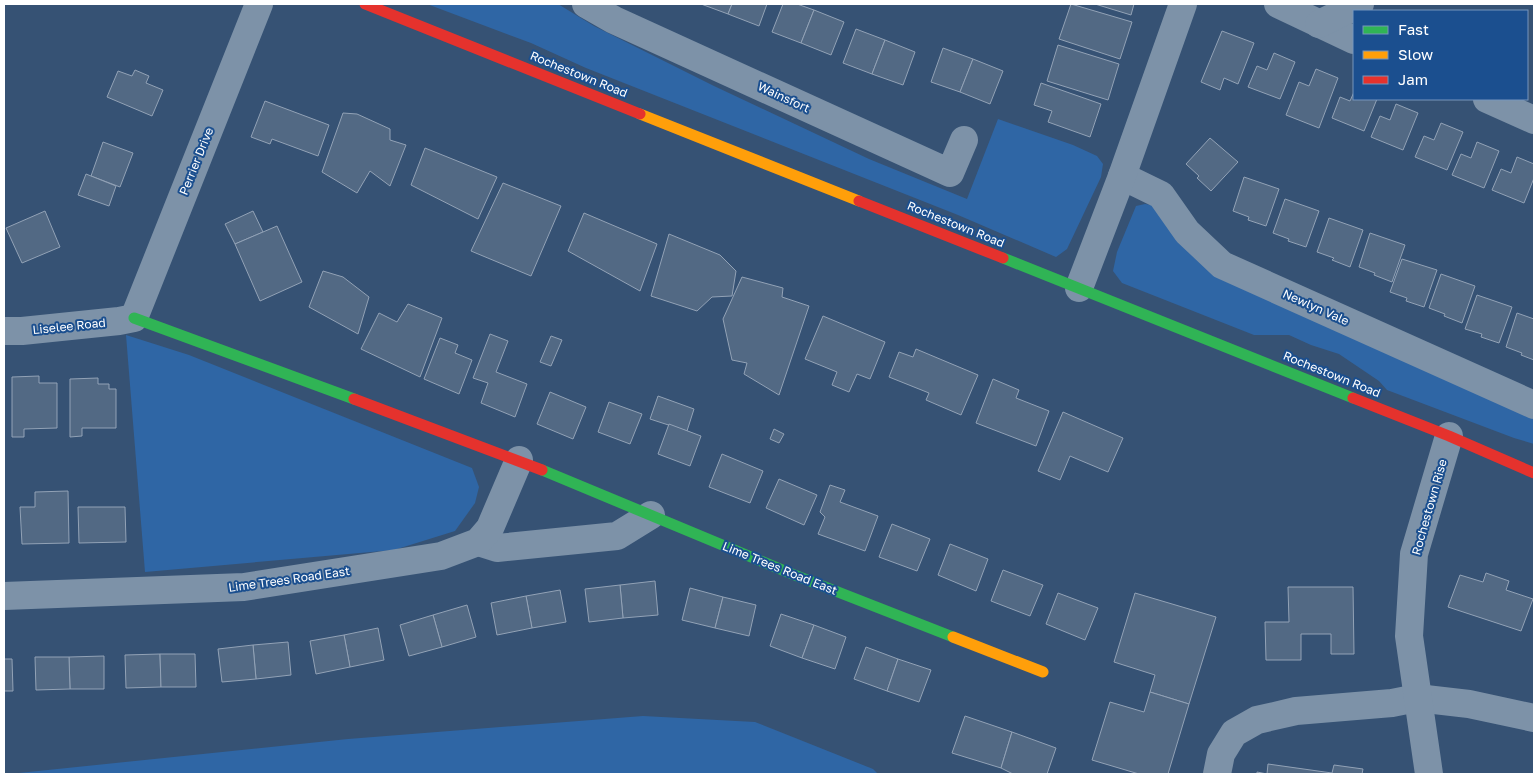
<svg xmlns="http://www.w3.org/2000/svg" width="1538" height="778" viewBox="0 0 1538 778" font-family="'Golos Text',sans-serif">
  <style>
    .green { fill: #2f66a5 }
    .building { fill: #526984; stroke: #92a2b6 }
    .lines { fill: none; stroke-linecap: round; stroke-linejoin: round }
    .street { stroke: #7d92a8; stroke-width: 28 }
    .fast { stroke: #30b455; stroke-width: 11 }
    .slow { stroke: #ff9f0a; stroke-width: 11 }
    .jam { stroke: #e5322d; stroke-width: 11 }
    .labels { text-anchor: middle; dominant-baseline: central; stroke-width: 4; stroke-linejoin: round; paint-order: stroke }
    .street-label { font-size: 12px; fill: #fff; stroke: #1b4f8f }
  </style>
  <rect width="100%" height="100%" fill="#365274"/>
  <g class="green">
    <polygon points="427,4 558,4 594,26 714,86 869,159 967,199 998,119 1073,145 1097,156 1103,164 1101,177 1067,249 1056,257 958,215 586,68 531,43"/>
    <polygon points="1145,204 1158,206 1174,235 1534,412 1534,444 1514,438 1387,390 1379,381 1339,354 1311,345 1289,335 1254,335 1122,283 1113,271 1117,252 1136,206"/>
    <polygon points="126,335 189,355 472,468 479,487 475,503 455,531 394,550 145,572"/>
    <polygon points="643,716 755,722 873,769 878,774 9,774 348,739"/>
  </g>
  <g class="building">
    <polygon points="701,4 732,4 728,14"/>
    <polygon points="732,4 767,4 759,26 728,14"/>
    <polygon points="783,4 797,4 814,10 801,43 772,32"/>
    <polygon points="1071,4 1132,22 1120,59 1059,39"/>
    <polygon points="1095,4 1134,4 1131,15"/>
    <polygon points="814,10 844,22 831,55 801,43"/>
    <polygon points="856,29 885,40 872,74 843,63"/>
    <polygon points="1222,31 1254,43 1238,84 1224,78 1220,90 1201,82"/>
    <polygon points="885,40 915,52 903,85 872,74"/>
    <polygon points="1058,45 1119,64 1108,100 1047,81"/>
    <polygon points="943,48 973,59 960,92 931,82"/>
    <polygon points="1274,53 1295,62 1280,99 1248,87 1257,66 1267,70"/>
    <polygon points="973,59 1003,71 990,104 960,92"/>
    <polygon points="1316,69 1338,78 1319,128 1286,115 1299,82 1309,86"/>
    <polygon points="135,70 149,76 146,83 163,90 152,116 107,97 118,71 132,76"/>
    <polygon points="1041,83 1101,104 1090,137 1048,122 1052,111 1034,105"/>
    <polygon points="1354,92 1354,99 1377,99 1364,131 1332,118 1340,97 1350,101"/>
    <polygon points="265,101 329,125 318,156 272,139 270,144 251,137"/>
    <polygon points="1396,104 1418,113 1403,150 1371,137 1380,116 1390,120"/>
    <polygon points="343,113 357,114 390,129 390,140 406,145 390,186 370,171 357,193 322,172"/>
    <polygon points="1441,123 1463,132 1447,170 1415,157 1424,136 1434,140"/>
    <polygon points="1210,138 1238,162 1211,191 1197,178 1199,176 1186,164"/>
    <polygon points="103,142 133,153 120,187 91,176"/>
    <polygon points="1477,142 1499,151 1484,188 1452,175 1461,154 1471,158"/>
    <polygon points="425,148 497,177 478,219 411,185"/>
    <polygon points="1517,157 1534,164 1534,178 1524,203 1492,190 1501,169 1511,173"/>
    <polygon points="86,174 116,186 109,206 78,195"/>
    <polygon points="1244,177 1279,189 1266,226 1248,220 1249,217 1233,211"/>
    <polygon points="503,183 561,206 531,276 471,251"/>
    <polygon points="1285,199 1319,211 1306,247 1288,241 1289,239 1273,233"/>
    <polygon points="45,211 60,247 22,263 6,228"/>
    <polygon points="253,211 263,232 235,244 225,224"/>
    <polygon points="584,213 657,244 640,291 568,251"/>
    <polygon points="1329,218 1363,230 1350,267 1332,260 1334,258 1317,252"/>
    <polygon points="277,226 302,282 260,301 235,244"/>
    <polygon points="1370,233 1405,245 1392,282 1374,275 1375,273 1359,267"/>
    <polygon points="669,234 720,255 736,271 732,296 712,297 697,311 651,296"/>
    <polygon points="1402,259 1437,270 1424,307 1406,301 1407,298 1390,292"/>
    <polygon points="323,271 343,277 369,297 358,334 309,307"/>
    <polygon points="1441,274 1475,286 1462,323 1444,316 1445,314 1429,308"/>
    <polygon points="742,277 783,288 782,297 809,306 779,395 744,374 747,363 732,360 723,319"/>
    <polygon points="1477,295 1512,307 1499,343 1481,337 1482,334 1465,329"/>
    <polygon points="408,304 442,318 420,377 361,349 379,313 397,322"/>
    <polygon points="1517,313 1534,319 1534,360 1521,355 1522,353 1506,347"/>
    <polygon points="823,316 885,342 870,379 857,374 849,392 832,385 837,372 805,359"/>
    <polygon points="490,334 508,341 496,372 527,384 515,417 481,403 488,383 473,378"/>
    <polygon points="551,336 562,340 551,366 540,362"/>
    <polygon points="440,338 458,345 455,353 472,360 459,394 424,379"/>
    <polygon points="916,349 978,375 961,415 926,400 929,393 889,377 899,352 913,357"/>
    <polygon points="39,376 39,383 57,383 57,428 24,429 24,437 12,437 12,377"/>
    <polygon points="98,378 98,384 109,384 109,389 116,389 116,428 82,428 82,436 70,437 70,379"/>
    <polygon points="993,379 1019,390 1016,398 1049,411 1036,446 976,423"/>
    <polygon points="550,392 586,407 573,439 537,424"/>
    <polygon points="658,396 694,409 687,431 650,419"/>
    <polygon points="609,402 642,414 630,444 598,432"/>
    <polygon points="1063,412 1123,438 1108,472 1070,456 1060,480 1038,471"/>
    <polygon points="669,424 701,436 690,466 658,454"/>
    <polygon points="774,429 784,434 779,443 770,439"/>
    <polygon points="722,454 763,471 750,503 709,487"/>
    <polygon points="779,479 817,495 804,525 766,508"/>
    <polygon points="830,485 845,490 840,502 878,516 865,551 818,534 825,517 820,512"/>
    <polygon points="68,491 69,543 22,544 20,507 35,507 35,492"/>
    <polygon points="78,507 125,507 126,542 79,543"/>
    <polygon points="892,524 930,539 917,571 879,557"/>
    <polygon points="950,544 988,559 976,591 938,575"/>
    <polygon points="1003,570 1043,585 1030,616 991,601"/>
    <polygon points="1486,573 1509,581 1506,590 1533,599 1521,631 1448,607 1460,575 1483,582"/>
    <polygon points="655,581 658,615 623,618 620,585"/>
    <polygon points="620,585 623,618 589,622 585,589"/>
    <polygon points="1288,587 1353,587 1354,654 1331,654 1331,634 1301,634 1301,660 1266,660 1265,622 1289,622"/>
    <polygon points="690,588 723,597 715,628 682,620"/>
    <polygon points="560,590 566,622 532,628 526,596"/>
    <polygon points="1058,593 1098,608 1085,640 1046,624"/>
    <polygon points="1135,593 1216,617 1189,704 1150,692 1155,675 1114,662"/>
    <polygon points="526,596 532,628 497,635 491,603"/>
    <polygon points="723,597 756,605 749,636 715,628"/>
    <polygon points="467,605 476,637 442,647 433,615"/>
    <polygon points="781,614 814,625 802,658 770,646"/>
    <polygon points="433,615 442,647 409,656 400,625"/>
    <polygon points="814,625 846,637 835,669 802,658"/>
    <polygon points="378,628 384,660 350,667 344,635"/>
    <polygon points="344,635 350,667 316,674 310,641"/>
    <polygon points="288,642 291,675 256,679 253,645"/>
    <polygon points="253,645 256,679 222,682 218,649"/>
    <polygon points="866,647 898,659 887,691 854,679"/>
    <polygon points="160,654 161,687 126,688 125,655"/>
    <polygon points="160,654 195,654 196,687 161,687"/>
    <polygon points="104,656 104,689 70,689 69,657"/>
    <polygon points="35,657 69,657 70,689 36,690"/>
    <polygon points="4,659 12,659 13,691 4,691"/>
    <polygon points="898,659 931,670 919,702 887,691"/>
    <polygon points="1150,692 1189,704 1168,774 1139,774 1092,760 1110,702 1144,712"/>
    <polygon points="965,716 1012,732 1001,768 952,753"/>
    <polygon points="1012,732 1056,748 1047,774 1013,774 1001,768"/>
    <polygon points="1268,764 1332,773 1334,765 1363,769 1362,774 1257,774 1257,772 1267,774"/>
  </g>
  <g class="lines">
    <g class="street">
      <polyline points="586,4 614,20 950,173 964,140"/>
      <polyline points="1278,4 1354,40"/>
      <polyline points="1319,24 1360,4"/>
      <polyline points="1487,99 1534,120"/>
      <polyline points="1122,176 1161,195 1187,232 1222,265 1534,405"/>
      <polyline points="1079,288 1122,176 1183,4"/>
      <polyline points="4,331 22,331 119,321 134,318 259,4"/>
      <polyline points="478,542 497,548 617,536 651,515"/>
      <polyline points="4,596 244,587 441,556 478,542 490,528 519,460"/>
      <polyline points="1217,774 1221,754 1234,733 1257,720 1296,711 1392,703 1417,698 1469,704 1534,718"/>
      <polyline points="1429,774 1409,636 1414,554 1449,436"/>
    </g>
    <g class="fast">
      <polyline points="1003,258 1353,398"/>
      <polyline points="134,318 354,399"/>
      <polyline points="542,470 792,574 953,637"/>
    </g>
    <g class="slow">
      <polyline points="640,114 859,201"/>
      <polyline points="953,637 1043,672"/>
    </g>
    <g class="jam">
      <polyline points="365,4 640,114"/>
      <polyline points="859,201 1003,258"/>
      <polyline points="1353,398 1449,436 1534,473"/>
      <polyline points="354,399 542,470"/>
    </g>
  </g>
  <g class="labels">
    <g class="street-label">
      <text transform="translate(579 74) rotate(22)">Rochestown Road</text>
      <text transform="translate(784 97) rotate(25)">Wainsfort</text>
      <text transform="translate(196 161) rotate(-68)">Perrier Drive</text>
      <text transform="translate(956 224) rotate(22)">Rochestown Road</text>
      <text transform="translate(1316 307) rotate(24)">Newlyn Vale</text>
      <text transform="translate(69 326) rotate(-6)">Liselee Road</text>
      <text transform="translate(1332 374) rotate(22)">Rochestown Road</text>
      <text transform="translate(1429 507) rotate(-74)">Rochestown Rise</text>
      <text transform="translate(780 568) rotate(22)">Lime Trees Road East</text>
      <text transform="translate(289 579) rotate(-8)">Lime Trees Road East</text>
    </g>
  </g>
  <rect width="1538" height="778" fill="none" stroke="#ffffff" stroke-width="10"/>
  <rect x="1353" y="10" width="175" height="90" fill="#1b4f8f" stroke="#7695bc"/>
  <rect x="1363" y="26" width="25" height="8" fill="#30b455" stroke="#7695bc"/>
  <text x="1398" y="35" font-size="15" fill="#ffffff">Fast</text>
  <rect x="1363" y="51" width="25" height="8" fill="#ff9f0a" stroke="#7695bc"/>
  <text x="1398" y="60" font-size="15" fill="#ffffff">Slow</text>
  <rect x="1363" y="76" width="25" height="8" fill="#e5322d" stroke="#7695bc"/>
  <text x="1398" y="85" font-size="15" fill="#ffffff">Jam</text>
</svg>
